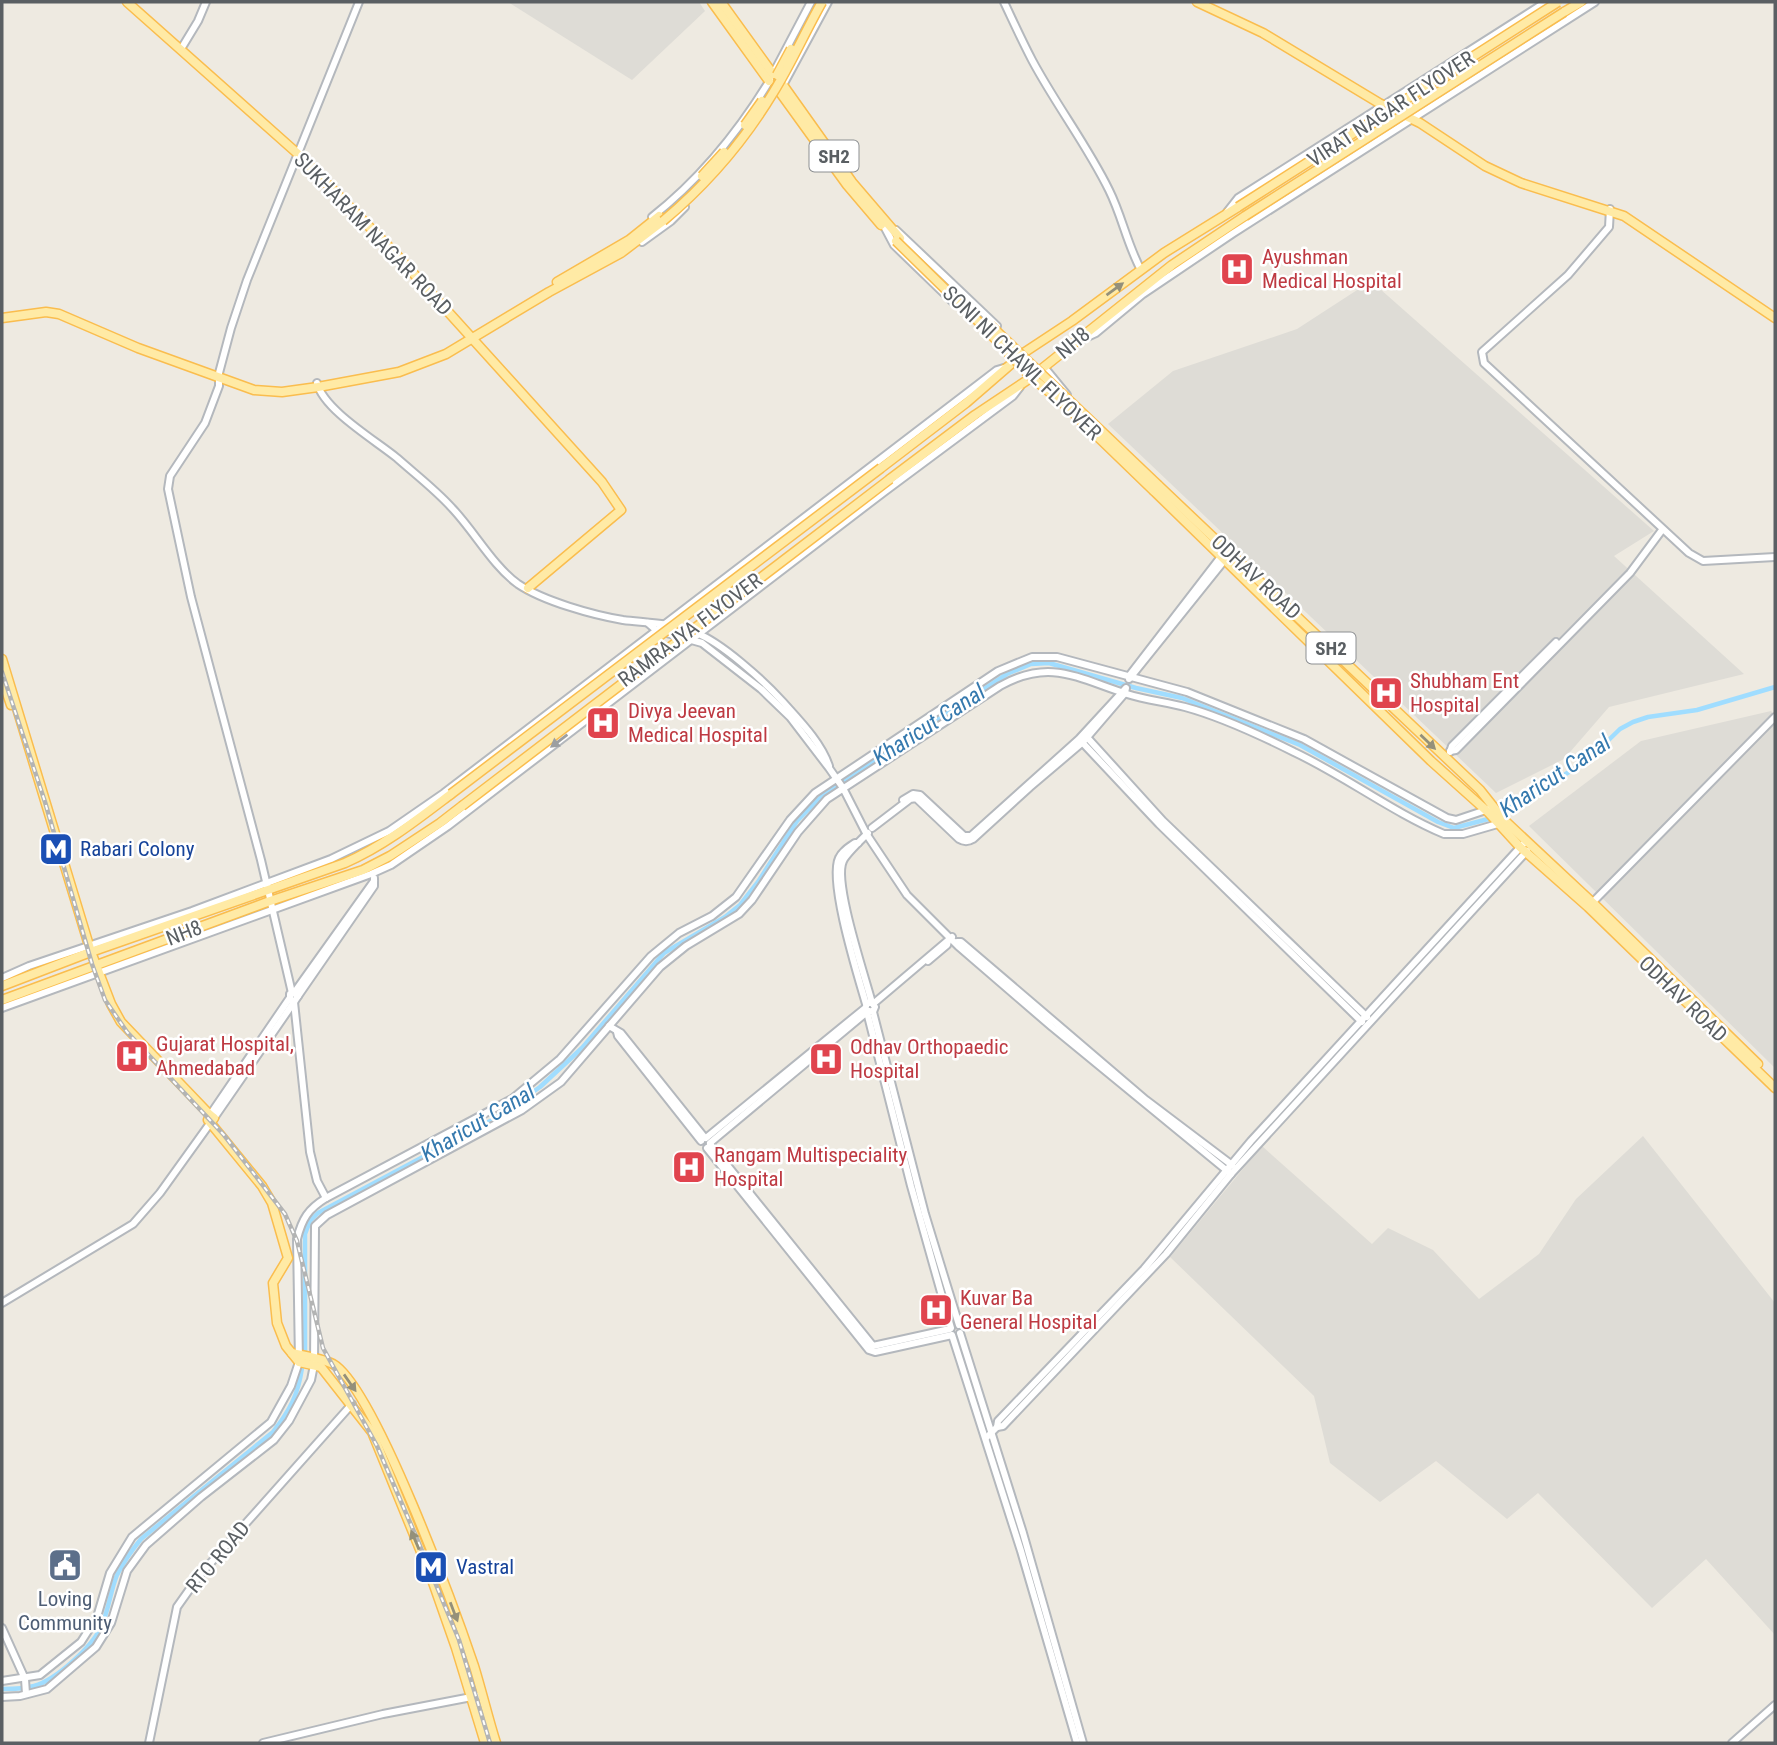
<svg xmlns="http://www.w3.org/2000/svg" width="1777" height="1745" viewBox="0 0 1777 1745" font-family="'Roboto Condensed',sans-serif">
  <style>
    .industrial { fill: #dedcd6 }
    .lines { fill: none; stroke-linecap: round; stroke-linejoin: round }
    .canal { stroke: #a0ddff; stroke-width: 4.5 }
    .minor-casing { stroke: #b4b8bd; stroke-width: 10 }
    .major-casing { stroke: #fabd4e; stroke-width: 11 }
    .minor { stroke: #fff; stroke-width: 6 }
    .major { stroke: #ffeaa5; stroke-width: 8 }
    .rail-casing { stroke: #b3b4b4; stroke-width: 4.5 }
    .rail { stroke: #fff; stroke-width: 2; stroke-dasharray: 5; stroke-linecap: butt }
    .major-bridge-casing { stroke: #fabd4e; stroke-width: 11; stroke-linecap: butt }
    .major-bridge { stroke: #ffeaa5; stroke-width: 8 }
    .oneway { fill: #94907a }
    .oneway2 { fill: #9c9fa1 }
    .labels { text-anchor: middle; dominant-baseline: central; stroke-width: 5; stroke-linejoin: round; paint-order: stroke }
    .shield { fill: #fff; stroke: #8c8f92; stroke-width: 2 }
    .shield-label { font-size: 19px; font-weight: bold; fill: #5a5f63 }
    .street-label { font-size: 21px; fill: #5a5f63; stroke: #fff }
    .health-label { font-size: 21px; fill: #be3a42; stroke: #fff; text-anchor: start }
    .transit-label { font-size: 21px; fill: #164399; stroke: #fff; text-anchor: start }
    .service-label { font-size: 21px; fill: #4e5e75; stroke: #fff }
    .water-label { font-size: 23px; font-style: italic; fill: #3579ae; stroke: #fff }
  </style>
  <rect width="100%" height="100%" fill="#eeeae1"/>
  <g class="industrial">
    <polygon points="508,2 699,2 705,11 632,80"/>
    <polygon points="1371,281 1654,531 1614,556 1744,674 1609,707 1564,759 1496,793 1108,424 1173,371 1297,329"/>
    <polygon points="1771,711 1775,715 1775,1068 1529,826 1641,741"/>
    <polygon points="1643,1136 1775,1303 1775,1635 1706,1559 1652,1608 1538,1493 1507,1519 1436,1461 1380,1502 1330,1463 1314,1396 1170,1257 1262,1146 1372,1244 1388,1228 1433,1250 1479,1299 1539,1254 1576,1199"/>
  </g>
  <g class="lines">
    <g class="canal">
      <polyline points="1500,814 1587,761 1620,729 1633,722 1648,717 1697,710 1775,687"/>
      <polyline points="305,1351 305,1234 310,1221 318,1213 494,1119 540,1087 582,1048 664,953 725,917 740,905 758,882 797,821 825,793 1007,674 1031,664 1049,663 1136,688 1182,698 1300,745 1438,822 1454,828 1492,818"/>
      <path d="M2,1689C12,1689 24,1689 34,1686C56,1680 92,1647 101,1627C109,1610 110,1592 117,1575C123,1563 132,1550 141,1539L273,1432C290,1410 298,1395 302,1368"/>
    </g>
    <g class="minor-casing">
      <g id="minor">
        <path d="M1004,2C1013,21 1022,41 1032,60C1056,105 1087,145 1109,190C1122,216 1127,244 1141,270"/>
        <polyline points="181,49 198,21 206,2"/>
        <polyline points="773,74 811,2"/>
        <polyline points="783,85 828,2"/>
        <polyline points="1610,209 1609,227 1568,275 1482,352 1484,363 1689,553 1703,561 1775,557"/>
        <polyline points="1227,212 1238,198 1546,2"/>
        <path d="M652,217C699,180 739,131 770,80"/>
        <polyline points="885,228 894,245 955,304"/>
        <polyline points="896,230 997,326"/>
        <polyline points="642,242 671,221 685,207"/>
        <polyline points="1083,339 1096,333 1143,294 1232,234 1595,2"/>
        <polyline points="1044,367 1067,395"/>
        <path d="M317,383C324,410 375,440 397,458C415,474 436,490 452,508C474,531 493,566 518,584C543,601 593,615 623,620C647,623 673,623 696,633C721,642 764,681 783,702C799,720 821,742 829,766"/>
        <polyline points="1223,554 1129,676 1129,679 1227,557"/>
        <polyline points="648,623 656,630 702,643 761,689 790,717 829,768 843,788 867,835 907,895 958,946 1052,1027 1231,1174"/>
        <polyline points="1085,735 1163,821 1367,1017"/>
        <polyline points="1080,740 1159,824 1362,1022"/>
        <polyline points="1450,751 1456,750 1630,573 1662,530"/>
        <polyline points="1450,752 1452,746 1556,642"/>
        <polyline points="903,800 913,794 920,795 964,836 971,836"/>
        <path d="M872,828L910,799L916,798L959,839C964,842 968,842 973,839L1030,787L1083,742L1125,693L1126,688L1079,739L971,836L970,840"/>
        <path d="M868,833C862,839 846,854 843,861C833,882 865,976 872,1003"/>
        <path d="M858,843H855C849,847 842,851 839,858C828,881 858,976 866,1004"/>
        <polyline points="1590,905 1775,717"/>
        <polyline points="957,942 961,942 1146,1100 1232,1165"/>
        <polyline points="928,961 947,945 948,941"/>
        <polyline points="2,978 29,966 192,911 331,859 389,831 444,793 997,370 1007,367"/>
        <polyline points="292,993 261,860 191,597 168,489 170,476 205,423 219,386 219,373 231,328 247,280 359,2"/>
        <polyline points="294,993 298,996 294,1002 290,1000 290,994 294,993 374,881"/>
        <polyline points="298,996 374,886 374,878"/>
        <polyline points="294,1002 310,1152 317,1181 326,1198"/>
        <polyline points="873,1004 952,937"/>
        <polyline points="2,1008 371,874 391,865 448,826 884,492 1013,396 1020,387"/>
        <polyline points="873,1012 865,1010 867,1003 872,1003 875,1007 873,1012 925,1214 959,1325"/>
        <polyline points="609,1026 621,1033 705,1138"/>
        <polyline points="617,1032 618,1036 701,1141"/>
        <polyline points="210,1115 289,999"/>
        <polyline points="214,1118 294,1002"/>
        <polyline points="706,1138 864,1009"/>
        <polyline points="710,1143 867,1012 911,1186 951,1328"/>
        <polyline points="710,1144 873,1346 950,1329"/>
        <polyline points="707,1148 869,1350 875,1352 952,1335 1021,1551 1077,1743"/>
        <polyline points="2,1303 133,1224 160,1193 211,1122"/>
        <polyline points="960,1333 1023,1533 1083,1743"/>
        <polyline points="997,1427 998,1421 1144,1269 1251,1141 1526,841"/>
        <polyline points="986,1438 997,1427 1003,1426 1166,1254 1231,1174 1527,851"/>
        <polyline points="2,1628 25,1679 26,1694"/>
        <path d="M2,1681L40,1675L81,1642L97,1617L110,1573L132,1537L271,1422L291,1386L299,1362L297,1239C302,1219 308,1209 326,1198L512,1099L560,1059L651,956L679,933L712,916L736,897L790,820L815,793L998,671L1032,657H1057L1187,692L1304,739L1447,818L1456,820L1489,809"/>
        <path d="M2,1697L20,1696L47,1689L96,1647L111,1623L127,1571L146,1545L201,1497L274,1440L289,1421L311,1380L314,1365L315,1226L327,1215L522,1110L561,1082L660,967L686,946L739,914L752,900L798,832L827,799L1000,686C1050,658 1077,678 1127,694C1146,700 1166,702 1185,707C1222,717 1260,735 1294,752C1345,776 1392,812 1444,834H1463L1501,823"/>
        <polyline points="149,1743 177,1607 199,1576 352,1404"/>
        <polyline points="263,1743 383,1714 482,1695"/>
        <polyline points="1732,1743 1775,1705"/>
      </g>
    </g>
    <g class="major-casing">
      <g id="major">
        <polyline points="127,2 298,154 394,252 602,482 621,510 528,588"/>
        <polyline points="712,2 769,81"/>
        <polyline points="721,2 773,74"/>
        <polyline points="1197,2 1263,33 1379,103 1420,123 1485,166 1521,183 1624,216 1775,318"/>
        <polyline points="1564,12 1581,2"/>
        <polyline points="783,85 852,182 900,238"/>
        <polyline points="779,91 847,185 881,225"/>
        <polyline points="557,282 629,240 659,216"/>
        <polyline points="2,318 46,312 59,314 138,348 254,390 282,392 318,387 399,372 446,354 549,292 621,253 663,221"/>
        <polyline points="881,468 966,403 1025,352 1072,321 1164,253 1238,207"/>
        <polyline points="890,479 975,415 1029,379 1172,265 1245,216"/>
        <polyline points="1158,485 1480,790 1503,819 1595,905 1758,1064"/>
        <polyline points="1154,491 1431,761 1489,813 1520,847 1588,907 1775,1088"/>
        <polyline points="2,659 91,952 111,1004 121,1022 210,1115"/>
        <polyline points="2,678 11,705"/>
        <path d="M2,986L88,953L345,863C384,846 418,819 451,794"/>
        <polyline points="2,1000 270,901 363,870 390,856 440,823 462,806"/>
        <polyline points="211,1122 214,1118 210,1115 208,1120 262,1186 272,1203 288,1258 273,1283 277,1323 286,1346 299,1362 321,1367 372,1432 430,1574 456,1648 485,1743"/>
        <path d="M292,1353C305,1356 321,1358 333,1364C374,1387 456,1613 474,1666C482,1692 488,1718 496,1743"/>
      </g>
    </g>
    <use href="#minor" class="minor"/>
    <use href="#major" class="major"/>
    <g class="rail-casing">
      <polyline id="rail" points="2,672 45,802 92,964 105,1000 127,1032 224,1135 285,1214 297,1241 323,1348 377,1446 415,1534 459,1640 490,1743"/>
    </g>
    <use href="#rail" class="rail"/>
    <g class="major-bridge-casing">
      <g id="major-bridge">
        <polyline points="777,75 791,49"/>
        <polyline points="745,125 762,101"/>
        <polyline points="702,176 724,152"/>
        <polyline points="1238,207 1558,2"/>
        <polyline points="1245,216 1564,12"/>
        <path d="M663,221C706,185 744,141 773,93C791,64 805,32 822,2"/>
        <polyline points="896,241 984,327 1029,375 1065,405 1154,491"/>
        <polyline points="990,325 1158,485"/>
        <polyline points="451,794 881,468"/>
        <polyline points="462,806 890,479"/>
      </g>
    </g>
    <use href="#major-bridge" class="major-bridge"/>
  </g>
  <defs><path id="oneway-solid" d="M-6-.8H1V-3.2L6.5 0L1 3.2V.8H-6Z" transform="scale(1.75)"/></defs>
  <g class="oneway">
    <use href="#oneway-solid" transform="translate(1115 289) rotate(-36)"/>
    <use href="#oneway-solid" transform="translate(1428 742) rotate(44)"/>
    <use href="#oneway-solid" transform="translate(350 1383) rotate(55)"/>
    <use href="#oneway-solid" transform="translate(415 1540) rotate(-113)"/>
    <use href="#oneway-solid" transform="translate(454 1612) rotate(69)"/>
  </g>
  <use class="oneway2" href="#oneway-solid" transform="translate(559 741) rotate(143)"/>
  <defs>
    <g id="hospital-square" transform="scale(1.75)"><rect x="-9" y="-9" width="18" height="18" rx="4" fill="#e0444e" stroke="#fff"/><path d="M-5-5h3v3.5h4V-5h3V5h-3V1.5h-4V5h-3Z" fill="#fff"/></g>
    <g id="metro-square" transform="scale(1.75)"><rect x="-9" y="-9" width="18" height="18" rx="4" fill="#1a4fb4" stroke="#fff"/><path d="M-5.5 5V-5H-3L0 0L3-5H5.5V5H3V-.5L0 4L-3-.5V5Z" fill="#fff"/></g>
    <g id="civic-square" transform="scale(1.75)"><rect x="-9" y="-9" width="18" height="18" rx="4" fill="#5c6f8a" stroke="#fff"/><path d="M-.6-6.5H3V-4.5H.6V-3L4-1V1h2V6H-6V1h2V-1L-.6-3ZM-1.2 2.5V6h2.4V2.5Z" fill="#fff"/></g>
  </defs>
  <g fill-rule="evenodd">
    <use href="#hospital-square" x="1237" y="269"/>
    <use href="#hospital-square" x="1386" y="693"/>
    <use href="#hospital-square" x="603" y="723"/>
    <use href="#metro-square" x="56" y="849"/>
    <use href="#hospital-square" x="132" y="1056"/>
    <use href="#hospital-square" x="826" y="1059"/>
    <use href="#hospital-square" x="689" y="1167"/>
    <use href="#hospital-square" x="936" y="1310"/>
    <use href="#civic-square" x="65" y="1565"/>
    <use href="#metro-square" x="431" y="1567"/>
  </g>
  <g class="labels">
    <g class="shield">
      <rect x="809.5" y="140.5" width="49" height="31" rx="5"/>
      <rect x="1306.5" y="632.5" width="49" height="31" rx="5"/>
    </g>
    <g class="shield-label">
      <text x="834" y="156">SH2</text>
      <text x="1331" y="648">SH2</text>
    </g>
    <g class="street-label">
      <text transform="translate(1391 109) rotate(-33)">VIRAT NAGAR FLYOVER</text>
      <text transform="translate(373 234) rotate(46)">SUKHARAM NAGAR ROAD</text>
      <text transform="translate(1073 343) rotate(-40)">NH8</text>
      <text transform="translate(1022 363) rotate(44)">SONI NI CHAWL FLYOVER</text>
      <text transform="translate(1256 577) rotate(43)">ODHAV ROAD</text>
      <text transform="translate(690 630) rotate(-37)">RAMRAJYA FLYOVER</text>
      <text transform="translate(184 933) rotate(-21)">NH8</text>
      <text transform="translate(1683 999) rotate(44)">ODHAV ROAD</text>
      <text transform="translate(218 1557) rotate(-50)">RTO ROAD</text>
    </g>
    <g class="health-label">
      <text x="1262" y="257">Ayushman<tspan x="1262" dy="24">Medical Hospital</tspan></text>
      <text x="1410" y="681">Shubham Ent<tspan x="1410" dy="24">Hospital</tspan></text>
      <text x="628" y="711">Divya Jeevan<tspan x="628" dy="24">Medical Hospital</tspan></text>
      <text x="156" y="1044">Gujarat Hospital,<tspan x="156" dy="24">Ahmedabad</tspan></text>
      <text x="850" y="1047">Odhav Orthopaedic<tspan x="850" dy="24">Hospital</tspan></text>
      <text x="714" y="1155">Rangam Multispeciality<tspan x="714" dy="24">Hospital</tspan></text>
      <text x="960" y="1298">Kuvar Ba<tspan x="960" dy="24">General Hospital</tspan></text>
    </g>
    <g class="transit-label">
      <text x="80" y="849">Rabari Colony</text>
      <text x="456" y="1567">Vastral</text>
    </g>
    <g class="service-label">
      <text x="65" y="1599">Loving<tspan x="65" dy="24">Community</tspan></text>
    </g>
    <g class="water-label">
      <text transform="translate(929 725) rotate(-33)">Kharicut Canal</text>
      <text transform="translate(1555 776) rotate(-34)">Kharicut Canal</text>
      <text transform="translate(478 1123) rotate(-31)">Kharicut Canal</text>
    </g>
  </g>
  <rect width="1777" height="1745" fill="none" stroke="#5a5f63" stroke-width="7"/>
</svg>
